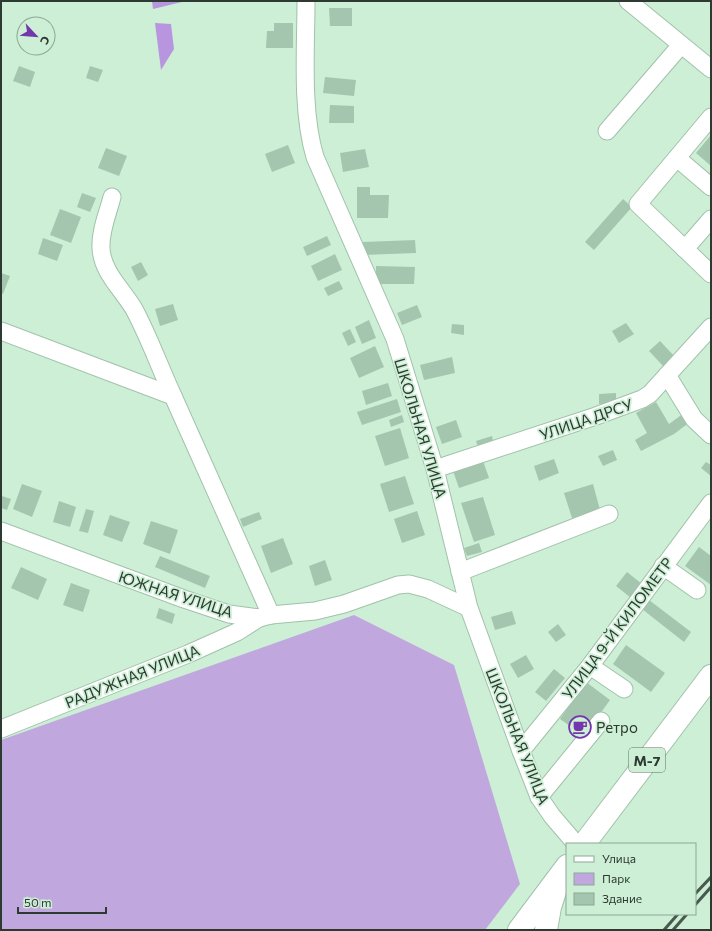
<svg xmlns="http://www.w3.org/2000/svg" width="712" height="931" viewBox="0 0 712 931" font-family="Commissioner,sans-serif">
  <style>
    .green { fill: #c0a8df }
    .water { fill: #b795df }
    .building { fill: #a4c6ae }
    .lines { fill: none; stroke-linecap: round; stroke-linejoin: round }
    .minor-casing { stroke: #a1c2aa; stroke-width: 19 }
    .major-casing { stroke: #a1c2aa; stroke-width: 24 }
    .highway-casing { stroke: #a1c2aa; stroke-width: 24 }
    .minor { stroke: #fff; stroke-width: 17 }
    .major { stroke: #fff; stroke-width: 22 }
    .highway { stroke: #fff; stroke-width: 22 }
    .rail { stroke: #48594d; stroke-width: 3 }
    .labels { text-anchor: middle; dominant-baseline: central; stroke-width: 3.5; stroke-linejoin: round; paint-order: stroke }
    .shield { fill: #cdefd6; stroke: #5d7062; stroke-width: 1 }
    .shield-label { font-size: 14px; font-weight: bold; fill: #2d3a31 }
    .street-label { font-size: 15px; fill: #2d3a31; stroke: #cdefd6 }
    .poi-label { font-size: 15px; fill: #2d3a31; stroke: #cdefd6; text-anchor: start }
  </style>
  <rect width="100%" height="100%" fill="#cdefd6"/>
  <polygon class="green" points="354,615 454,665 520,884 485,930 1,930 1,740"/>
  <g class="water">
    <polygon points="152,1 186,1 153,9"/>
    <polygon points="155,23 171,24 174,49 161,70"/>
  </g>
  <g class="building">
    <polygon points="329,8 352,8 352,26 330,26"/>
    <polygon points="274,23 293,23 293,48 266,48 267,31 274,31"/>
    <polygon points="19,66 35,72 30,87 13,81"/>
    <polygon points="90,66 103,70 98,82 86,78"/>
    <polygon points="325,77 356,80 354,96 323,93"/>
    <polygon points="330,105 354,106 354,123 329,123"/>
    <polygon points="711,135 711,166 696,153"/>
    <polygon points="288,145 295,163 272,172 265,154"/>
    <polygon points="106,148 127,156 119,176 98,168"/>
    <polygon points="365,149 369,167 343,172 340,153"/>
    <polygon points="357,187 370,187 370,195 389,195 388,218 357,218"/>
    <polygon points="82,193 96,198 90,212 77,207"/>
    <polygon points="623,199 632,207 594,250 585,242"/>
    <polygon points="60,209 81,217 71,243 50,235"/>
    <polygon points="327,236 331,245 307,256 303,247"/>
    <polygon points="43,238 63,245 57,261 38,254"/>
    <polygon points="415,240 416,253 363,255 363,242"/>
    <polygon points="335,254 342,270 318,281 311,266"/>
    <polygon points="141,262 148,275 138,281 131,267"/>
    <polygon points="376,266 415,267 414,284 376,284"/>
    <polygon points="1,273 10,276 3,294 1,293"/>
    <polygon points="339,281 343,289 328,296 324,288"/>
    <polygon points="173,304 178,320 160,326 155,309"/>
    <polygon points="417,305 422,317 402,325 397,313"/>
    <polygon points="369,320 376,338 362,344 355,327"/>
    <polygon points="626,323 634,334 619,343 612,331"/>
    <polygon points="452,324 464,325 464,335 451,333"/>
    <polygon points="350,329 356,342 348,346 342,333"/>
    <polygon points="660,341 675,357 664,367 649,351"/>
    <polygon points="375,346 384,367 359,378 350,358"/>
    <polygon points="452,357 455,373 424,380 420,365"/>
    <polygon points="388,383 392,396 366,405 362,391"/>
    <polygon points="616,393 616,403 599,404 599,394"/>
    <polygon points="397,399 401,412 362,425 357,412"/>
    <polygon points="656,402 669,424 684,413 690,422 674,434 641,451 635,440 647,433 636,413"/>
    <polygon points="402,415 404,422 391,427 389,420"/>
    <polygon points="456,420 462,437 442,444 436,427"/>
    <polygon points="400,428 409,458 385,466 375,436"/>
    <polygon points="492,436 494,445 479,450 476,441"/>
    <polygon points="613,450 617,460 603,466 598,456"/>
    <polygon points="482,458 489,478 459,488 452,468"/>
    <polygon points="554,459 559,473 539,481 534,466"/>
    <polygon points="706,462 711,465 711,476 701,468"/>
    <polygon points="405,476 414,504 389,512 380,484"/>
    <polygon points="22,484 42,491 32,517 13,509"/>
    <polygon points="593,484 600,510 572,518 564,493"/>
    <polygon points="2,496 11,499 7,510 1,508"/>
    <polygon points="483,497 495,535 474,542 461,503"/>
    <polygon points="59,501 76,507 70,527 53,522"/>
    <polygon points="86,509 94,511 88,533 79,531"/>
    <polygon points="417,511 425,535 402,543 394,519"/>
    <polygon points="259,512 262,519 243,527 240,519"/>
    <polygon points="110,515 130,522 122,542 103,535"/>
    <polygon points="151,521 178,530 170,554 143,544"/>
    <polygon points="283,538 293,564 271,573 261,546"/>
    <polygon points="479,543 482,552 467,556 464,548"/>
    <polygon points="699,547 711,556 711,585 685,566"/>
    <polygon points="160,556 210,576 205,588 155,567"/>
    <polygon points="325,560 332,580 315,586 309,566"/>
    <polygon points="21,567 47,579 38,600 11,588"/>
    <polygon points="627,572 642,584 631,598 616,586"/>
    <polygon points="71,583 90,590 83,612 63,605"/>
    <polygon points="649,600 691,632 684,642 642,609"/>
    <polygon points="159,608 175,614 172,624 156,618"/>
    <polygon points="512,611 516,624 495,630 491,617"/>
    <polygon points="558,624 566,635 556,642 548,632"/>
    <polygon points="626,645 665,673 651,692 613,664"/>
    <polygon points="526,655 534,669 518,678 510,664"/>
    <polygon points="554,669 565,678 546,701 535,692"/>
    <polygon points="586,682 610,700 584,736 560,719"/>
  </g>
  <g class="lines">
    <g class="minor-casing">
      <g id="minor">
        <path d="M306,1C306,50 301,110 315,157L395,339L435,469L469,608L521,751L539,797L552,816L576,844"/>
        <polyline points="628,1 711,69"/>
        <polyline points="711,117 638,204 711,274"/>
        <polyline points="607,131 681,45"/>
        <polyline points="677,158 711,187"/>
        <path d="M112,197C108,213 100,231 101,248C102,272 122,289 134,309C149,337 160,368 173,396"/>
        <polyline points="685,249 711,219"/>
        <polyline points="1,331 173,396 271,615"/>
        <polyline points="667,375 694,419 711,435"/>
        <polyline points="435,469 596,416 642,399 650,394 711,327"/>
        <polyline points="1,531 184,599 229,614 259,618 271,615 315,611 344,604 398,585 409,584 428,589 469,608"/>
        <polyline points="663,566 697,590"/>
        <polyline points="460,572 609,514"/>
        <polyline points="590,666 624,689"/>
        <polyline points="1,729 188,654 237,632 259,618"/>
        <polyline points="521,751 590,666 711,503"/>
        <polyline points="539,797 601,721"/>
      </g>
    </g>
    <g class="major-casing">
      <polyline id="major" points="546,930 550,907 559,879"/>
    </g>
    <g class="highway-casing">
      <g id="highway">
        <polyline points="584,844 711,676"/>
        <polyline points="519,930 567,866"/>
      </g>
    </g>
    <use href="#minor" class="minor"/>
    <use href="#major" class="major"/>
    <use href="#highway" class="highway"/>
    <g class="rail">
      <polyline points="695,894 711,877"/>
      <polyline points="695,905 711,887"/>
      <polyline points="664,930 678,914"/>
      <polyline points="673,930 687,914"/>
    </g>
  </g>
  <defs>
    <g id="cafe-ring" transform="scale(1.15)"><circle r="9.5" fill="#cdefd6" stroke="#7436ab" stroke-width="1.5"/><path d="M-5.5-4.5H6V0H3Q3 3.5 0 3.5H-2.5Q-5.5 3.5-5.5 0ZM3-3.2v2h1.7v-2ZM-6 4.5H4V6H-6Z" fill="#7436ab"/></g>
  </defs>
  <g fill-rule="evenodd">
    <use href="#cafe-ring" x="580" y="727"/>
  </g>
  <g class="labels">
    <rect class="shield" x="629" y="748" width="36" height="24" rx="3"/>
    <g class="shield-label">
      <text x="647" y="760">М-7</text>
    </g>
    <g class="street-label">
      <text transform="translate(586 419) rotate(-19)">УЛИЦА ДРСУ</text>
      <text transform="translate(421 428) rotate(73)">ШКОЛЬНАЯ УЛИЦА</text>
      <text transform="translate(176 594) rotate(18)">ЮЖНАЯ УЛИЦА</text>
      <text transform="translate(617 628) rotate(-53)">УЛИЦА 9-Й КИЛОМЕТР</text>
      <text transform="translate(132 676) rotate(-22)">РАДУЖНАЯ УЛИЦА</text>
      <text transform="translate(518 736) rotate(68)">ШКОЛЬНАЯ УЛИЦА</text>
    </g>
    <g class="poi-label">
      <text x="596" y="727">Ретро</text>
    </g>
  </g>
  <rect width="712" height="931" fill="none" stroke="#2d3a31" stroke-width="4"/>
  <rect x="566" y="843" width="130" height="72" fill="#cdefd6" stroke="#8da794"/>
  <rect x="574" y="856" width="20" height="6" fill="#ffffff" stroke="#8da794"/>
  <text x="602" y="863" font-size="12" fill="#2d3a31">Улица</text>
  <rect x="574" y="873" width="20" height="12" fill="#c0a8df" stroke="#8da794"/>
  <text x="602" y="883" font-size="12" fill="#2d3a31">Парк</text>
  <rect x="574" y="893" width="20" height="12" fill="#a4c6ae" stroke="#8da794"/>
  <text x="602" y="903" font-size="12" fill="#2d3a31">Здание</text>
  <g transform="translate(36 36) rotate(116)"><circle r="19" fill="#cdefd6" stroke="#8da794"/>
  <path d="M0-3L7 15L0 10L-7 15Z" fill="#7436ab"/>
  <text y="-6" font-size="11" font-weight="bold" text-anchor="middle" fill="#2d3a31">С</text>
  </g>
  <path d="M18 907v6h88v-6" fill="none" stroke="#2d3a31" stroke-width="2"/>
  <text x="24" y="907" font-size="12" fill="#2d3a31" stroke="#cdefd6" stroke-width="3" paint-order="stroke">50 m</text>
</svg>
